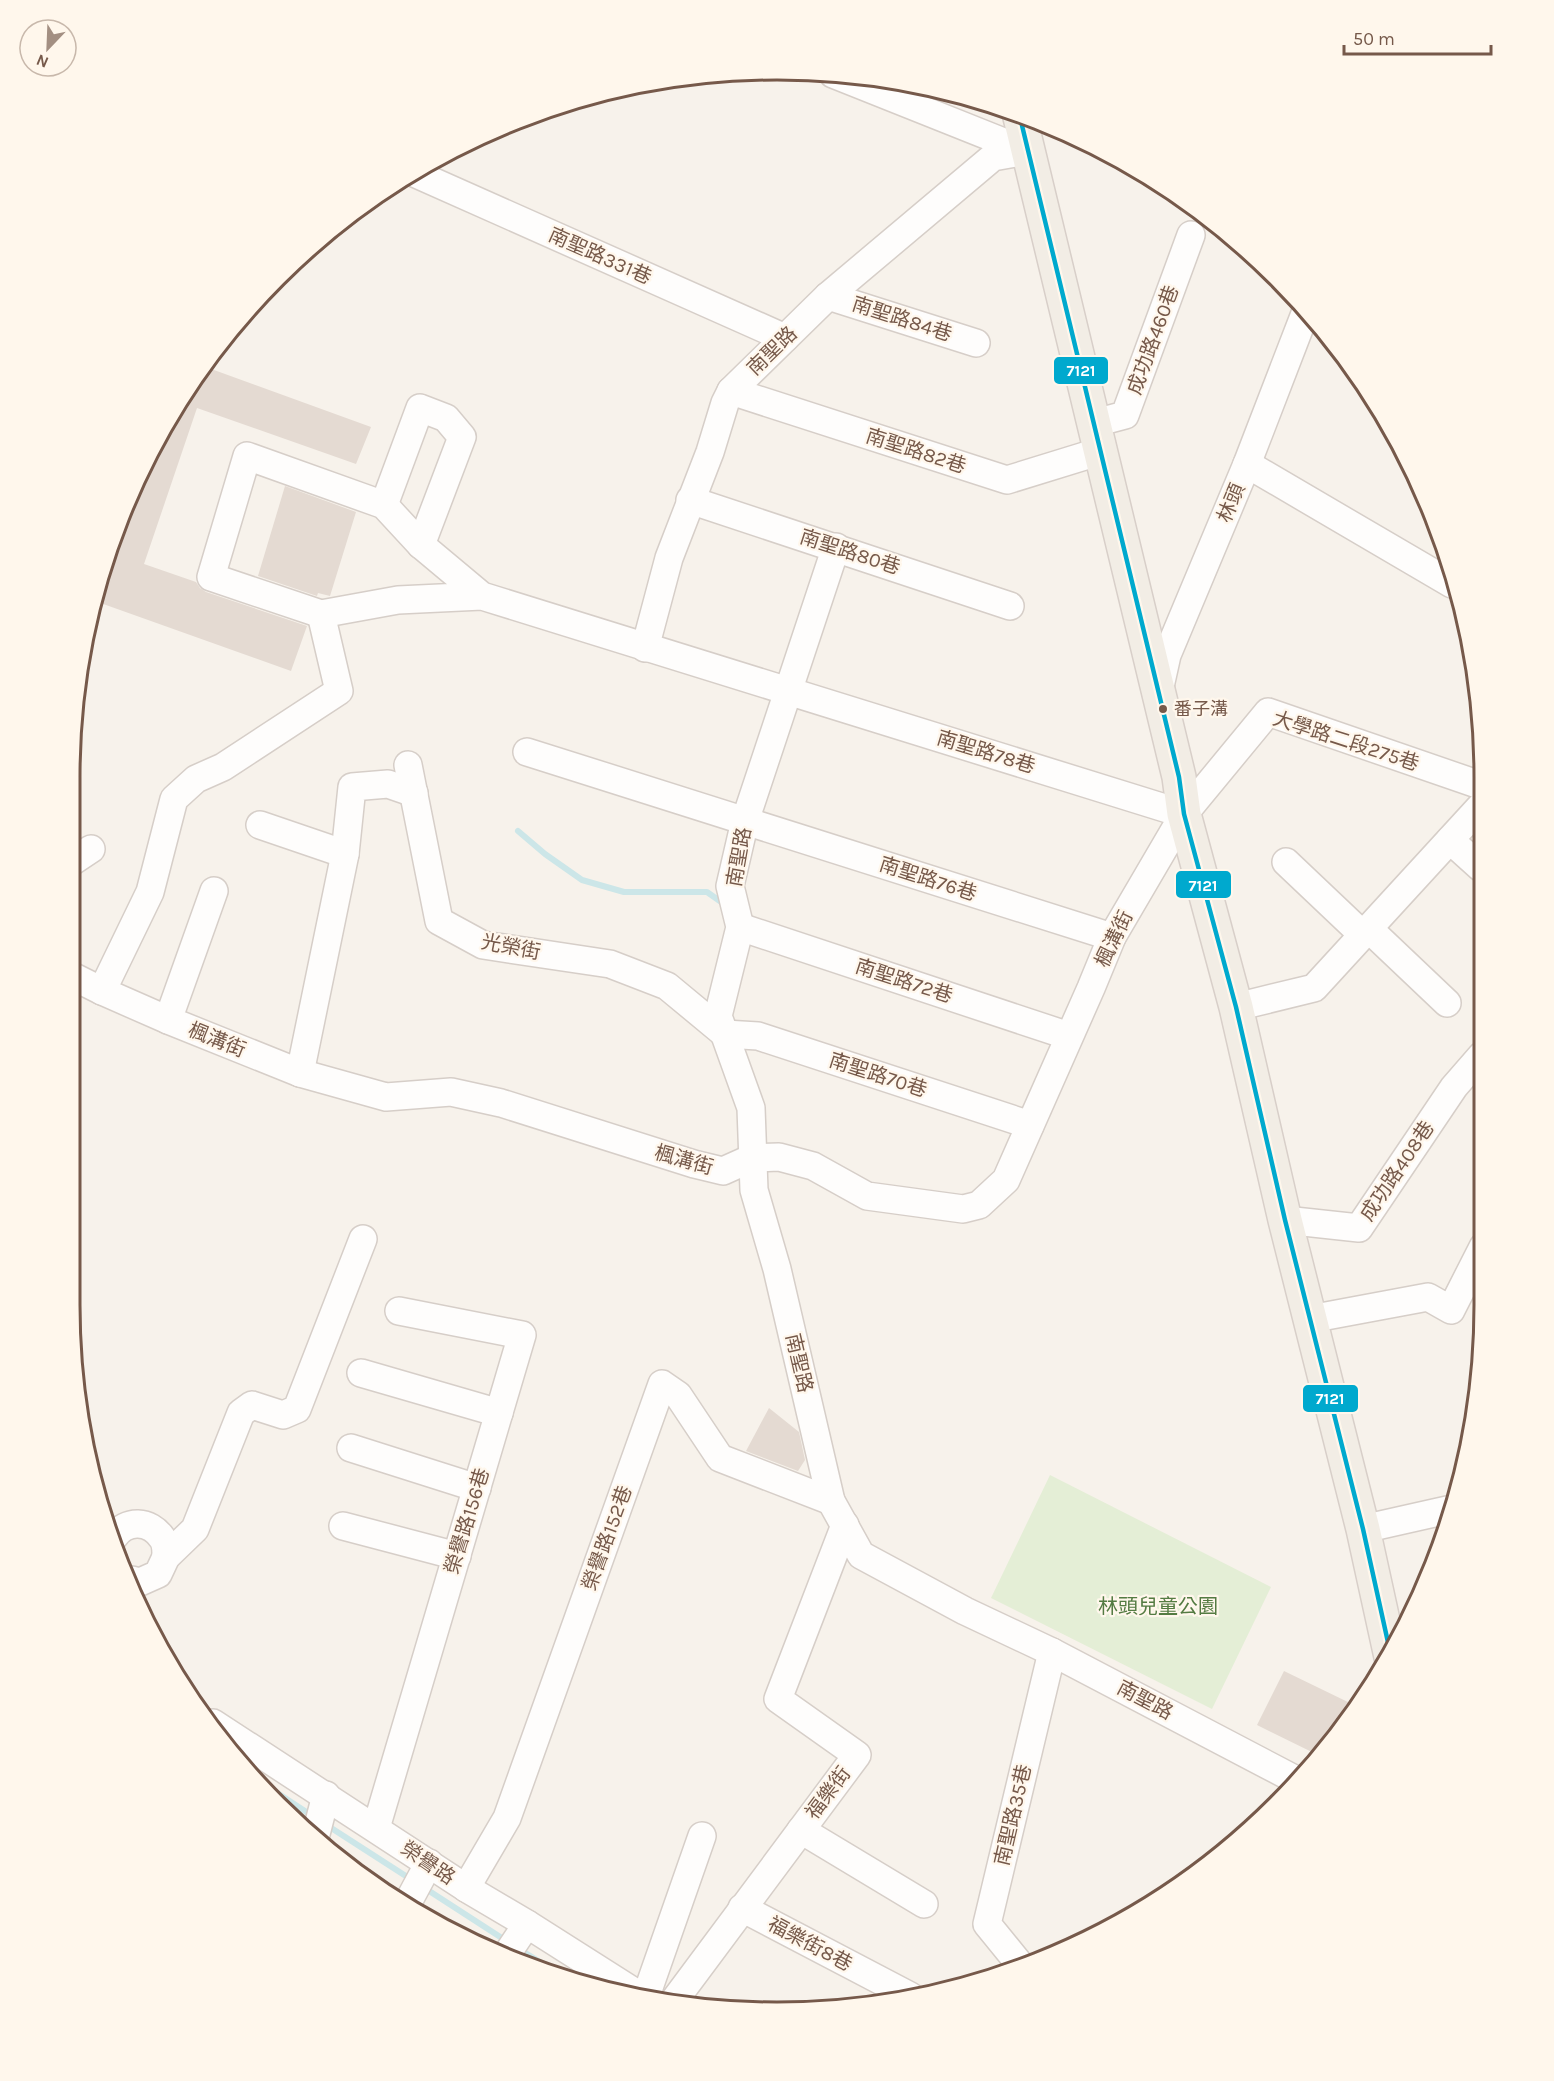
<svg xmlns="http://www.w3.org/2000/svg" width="1554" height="2081" viewBox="0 0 1554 2081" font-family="Karla,'Noto Sans TC',sans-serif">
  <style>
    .green { fill: #e4eed6 }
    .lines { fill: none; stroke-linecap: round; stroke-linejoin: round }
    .stream { stroke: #cce6e8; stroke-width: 6 }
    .building { fill: #e4dad2 }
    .minor-casing { stroke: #d6cec8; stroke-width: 30 }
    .major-casing { stroke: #d8cfc9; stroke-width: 36 }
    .minor { stroke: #fefdfc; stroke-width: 27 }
    .major { stroke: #f2ede5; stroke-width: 33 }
    .bus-1-casing { stroke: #fff7ec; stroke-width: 9 }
    .bus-1 { stroke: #00a9ce; stroke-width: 4.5 }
    .bus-dot { fill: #76594a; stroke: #fff7ec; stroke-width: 2 }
    .labels { text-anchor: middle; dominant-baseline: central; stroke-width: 4.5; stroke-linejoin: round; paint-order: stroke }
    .bus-label { font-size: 18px; fill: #76594a; stroke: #fff7ec; text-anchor: start }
    .street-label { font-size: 20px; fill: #76594a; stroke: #fff7ec }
    .park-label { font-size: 20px; fill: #547b42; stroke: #fff7ec }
    .rim { fill: none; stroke: #76594a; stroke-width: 3 }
    .line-badge { stroke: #fff7ec; stroke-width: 2 }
    .badge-label { font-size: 16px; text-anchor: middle; font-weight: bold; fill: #fff }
  </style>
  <rect width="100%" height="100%" fill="#f7f2eb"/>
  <polygon class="green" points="1050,1475 1271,1587 1212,1709 991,1598"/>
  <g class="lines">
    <g class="stream">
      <polyline points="518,831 545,854 582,880 624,892 707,892 724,904"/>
      <polyline points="259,1781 314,1817"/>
      <polyline points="325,1824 412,1880"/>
      <polyline points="423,1887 508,1942"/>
      <polyline points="519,1949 548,1967"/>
    </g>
  </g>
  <g class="building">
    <polygon points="203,366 371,427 356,464 197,408 144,564 196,582 200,588 206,592 307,626 291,671 92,600 142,464 189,383"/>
    <polygon points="285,486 356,512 330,596 318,593 317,596 258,576"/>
    <polygon points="769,1408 799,1432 805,1460 798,1471 746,1451"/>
    <polygon points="1284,1671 1352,1704 1347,1715 1349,1716 1320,1756 1257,1725"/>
  </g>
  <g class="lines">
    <g class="minor-casing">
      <g id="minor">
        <polyline points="833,74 1026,151"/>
        <polyline points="414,173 785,338"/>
        <polyline points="828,296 976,343"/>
        <polyline points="731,391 1007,480 1101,451"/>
        <polyline points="1095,423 1125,415 1191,235"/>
        <polyline points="1247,464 1452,584"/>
        <polyline points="690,500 1010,606"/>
        <polyline points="384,505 420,408 446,418 462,437 421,545"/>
        <polyline points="836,547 745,821 730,886 740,927 718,1016 751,1108 754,1190 777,1269 831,1501 861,1555 965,1611 1052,1652 1298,1781"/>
        <polyline points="482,596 421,545 384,505 247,456 211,577 321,614 398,600 482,596 1184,814"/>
        <polyline points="645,648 669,558 710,452 725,403 731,391 828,296 993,157 1027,151"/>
        <polyline points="1159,691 1167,655 1247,464 1306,311"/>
        <polyline points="527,752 1112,937"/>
        <polyline points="408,765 439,921 483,945 610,964 667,986 725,1034 758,1036 1030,1125"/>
        <polyline points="260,825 345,854"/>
        <polyline points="1450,840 1480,867"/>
        <polyline points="1286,862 1363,935"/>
        <polyline points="70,863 91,849"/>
        <polyline points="740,927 1069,1036"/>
        <polyline points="1369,929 1447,1003"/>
        <polyline points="70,975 102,991 168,1020 300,1073 386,1097 451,1092 501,1103 694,1164 723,1171 752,1158 779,1157 813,1166 867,1196 963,1209 979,1205 1006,1180 1091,988 1112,937 1184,814 1268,712 1480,785"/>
        <polyline points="102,991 150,892 174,799 196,779 223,767 339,691 321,614"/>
        <polyline points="1236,1007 1314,988 1480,807"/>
        <polyline points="168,1020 214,891"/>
        <polyline points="300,1073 345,854 352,787 388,784 414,793"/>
        <polyline points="1285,1220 1359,1228 1454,1087 1481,1056"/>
        <polyline points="1310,1319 1428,1297 1451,1310 1483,1247"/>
        <polyline points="361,1373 499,1413"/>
        <polyline points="351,1448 477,1488"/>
        <polyline points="343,1526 457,1556"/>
        <polyline points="1363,1529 1452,1509"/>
        <path d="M114,1537C126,1519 150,1520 162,1538C166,1543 166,1551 166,1557"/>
        <polyline points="132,1580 140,1582 158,1574 166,1557 195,1529 241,1413 252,1405 283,1415 297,1409 363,1239"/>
        <polyline points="213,1723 466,1888 527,1924 645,1999 702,1836"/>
        <polyline points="376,1828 522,1335 399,1311"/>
        <polyline points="801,1830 924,1904"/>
        <polyline points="315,1838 326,1795"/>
        <polyline points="466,1888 507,1818 662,1384 678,1395 720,1458 831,1501"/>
        <polyline points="407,1904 429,1863"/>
        <polyline points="742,1908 910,1996"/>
        <polyline points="507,1954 527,1924"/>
        <polyline points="1022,1967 987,1924 1052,1652"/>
        <polyline points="674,2001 857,1755 778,1699 845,1525"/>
      </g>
    </g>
    <g class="major-casing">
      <polyline id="major" points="1019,113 1179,777 1184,814 1236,1007 1285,1220 1363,1529 1391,1657"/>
    </g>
    <use href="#minor" class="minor"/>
    <use href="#major" class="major"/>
    <g class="bus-1-casing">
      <polyline id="bus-1" points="1019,113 1179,777 1184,814 1236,1007 1285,1220 1363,1529 1391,1656"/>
    </g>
    <use href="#bus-1" class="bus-1"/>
  </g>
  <circle class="bus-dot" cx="1163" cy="709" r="5"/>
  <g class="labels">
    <g class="bus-label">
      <text x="1174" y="709">番子溝</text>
    </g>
    <g class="street-label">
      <text transform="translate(600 256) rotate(24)">南聖路331巷</text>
      <text transform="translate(902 319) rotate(18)">南聖路84巷</text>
      <text transform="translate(1153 340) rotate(-70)">成功路460巷</text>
      <text transform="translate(772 351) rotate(-44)">南聖路</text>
      <text transform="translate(916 451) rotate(18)">南聖路82巷</text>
      <text transform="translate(1231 503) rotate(-67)">林頭</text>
      <text transform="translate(850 552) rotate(18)">南聖路80巷</text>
      <text transform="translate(1346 741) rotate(18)">大學路二段275巷</text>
      <text transform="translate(986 752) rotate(17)">南聖路78巷</text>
      <text transform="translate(739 857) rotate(-80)">南聖路</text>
      <text transform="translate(928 879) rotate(18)">南聖路76巷</text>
      <text transform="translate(1114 939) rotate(-64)">楓溝街</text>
      <text transform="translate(511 947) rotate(11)">光榮街</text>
      <text transform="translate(904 981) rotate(18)">南聖路72巷</text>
      <text transform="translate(217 1040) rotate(22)">楓溝街</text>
      <text transform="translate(878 1075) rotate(18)">南聖路70巷</text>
      <text transform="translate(684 1160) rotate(16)">楓溝街</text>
      <text transform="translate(1397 1171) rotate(-56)">成功路408巷</text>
      <text transform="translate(799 1363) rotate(77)">南聖路</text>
      <text transform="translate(467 1521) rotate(-73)">榮譽路156巷</text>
      <text transform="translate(607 1538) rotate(-70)">榮譽路152巷</text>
      <text transform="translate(1145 1700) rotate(28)">南聖路</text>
      <text transform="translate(828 1793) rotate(-53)">福樂街</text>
      <text transform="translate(1013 1815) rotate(-77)">南聖路35巷</text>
      <text transform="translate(428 1863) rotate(34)">榮譽路</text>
      <text transform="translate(810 1944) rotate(28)">福樂街8巷</text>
    </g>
    <g class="park-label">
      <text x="1158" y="1606">林頭兒童公園</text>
    </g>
  </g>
  <path d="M0 0H1554V2081H0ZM777 80H777A697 697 0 0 1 1474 777V1305A697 697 0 0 1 777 2002H777A697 697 0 0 1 80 1305V777A697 697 0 0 1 777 80Z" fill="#fff7ec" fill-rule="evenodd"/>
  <path class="rim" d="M777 80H777A697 697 0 0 1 1474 777V1305A697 697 0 0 1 777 2002H777A697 697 0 0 1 80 1305V777A697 697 0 0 1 777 80Z"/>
  <g class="line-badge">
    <rect x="1053" y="356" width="56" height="29" rx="6" fill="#00a9ce"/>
    <rect x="1175" y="870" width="57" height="29" rx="6" fill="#00a9ce"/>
    <rect x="1302" y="1384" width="57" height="29" rx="6" fill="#00a9ce"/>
  </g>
  <g class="badge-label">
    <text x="1081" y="376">7121</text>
    <text x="1203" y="891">7121</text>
    <text x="1330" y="1404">7121</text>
  </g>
  <g transform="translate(48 48) rotate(203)"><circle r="28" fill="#fff7ec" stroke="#c8b8ab" stroke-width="1.5"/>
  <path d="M0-4.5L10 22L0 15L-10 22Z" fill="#a38f82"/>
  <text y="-9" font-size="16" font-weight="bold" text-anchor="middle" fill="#76594a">N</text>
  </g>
  <path d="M1344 45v9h147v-9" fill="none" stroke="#76594a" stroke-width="3"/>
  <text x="1353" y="45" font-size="18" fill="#76594a" stroke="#fff7ec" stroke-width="4.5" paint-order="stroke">50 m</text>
</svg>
